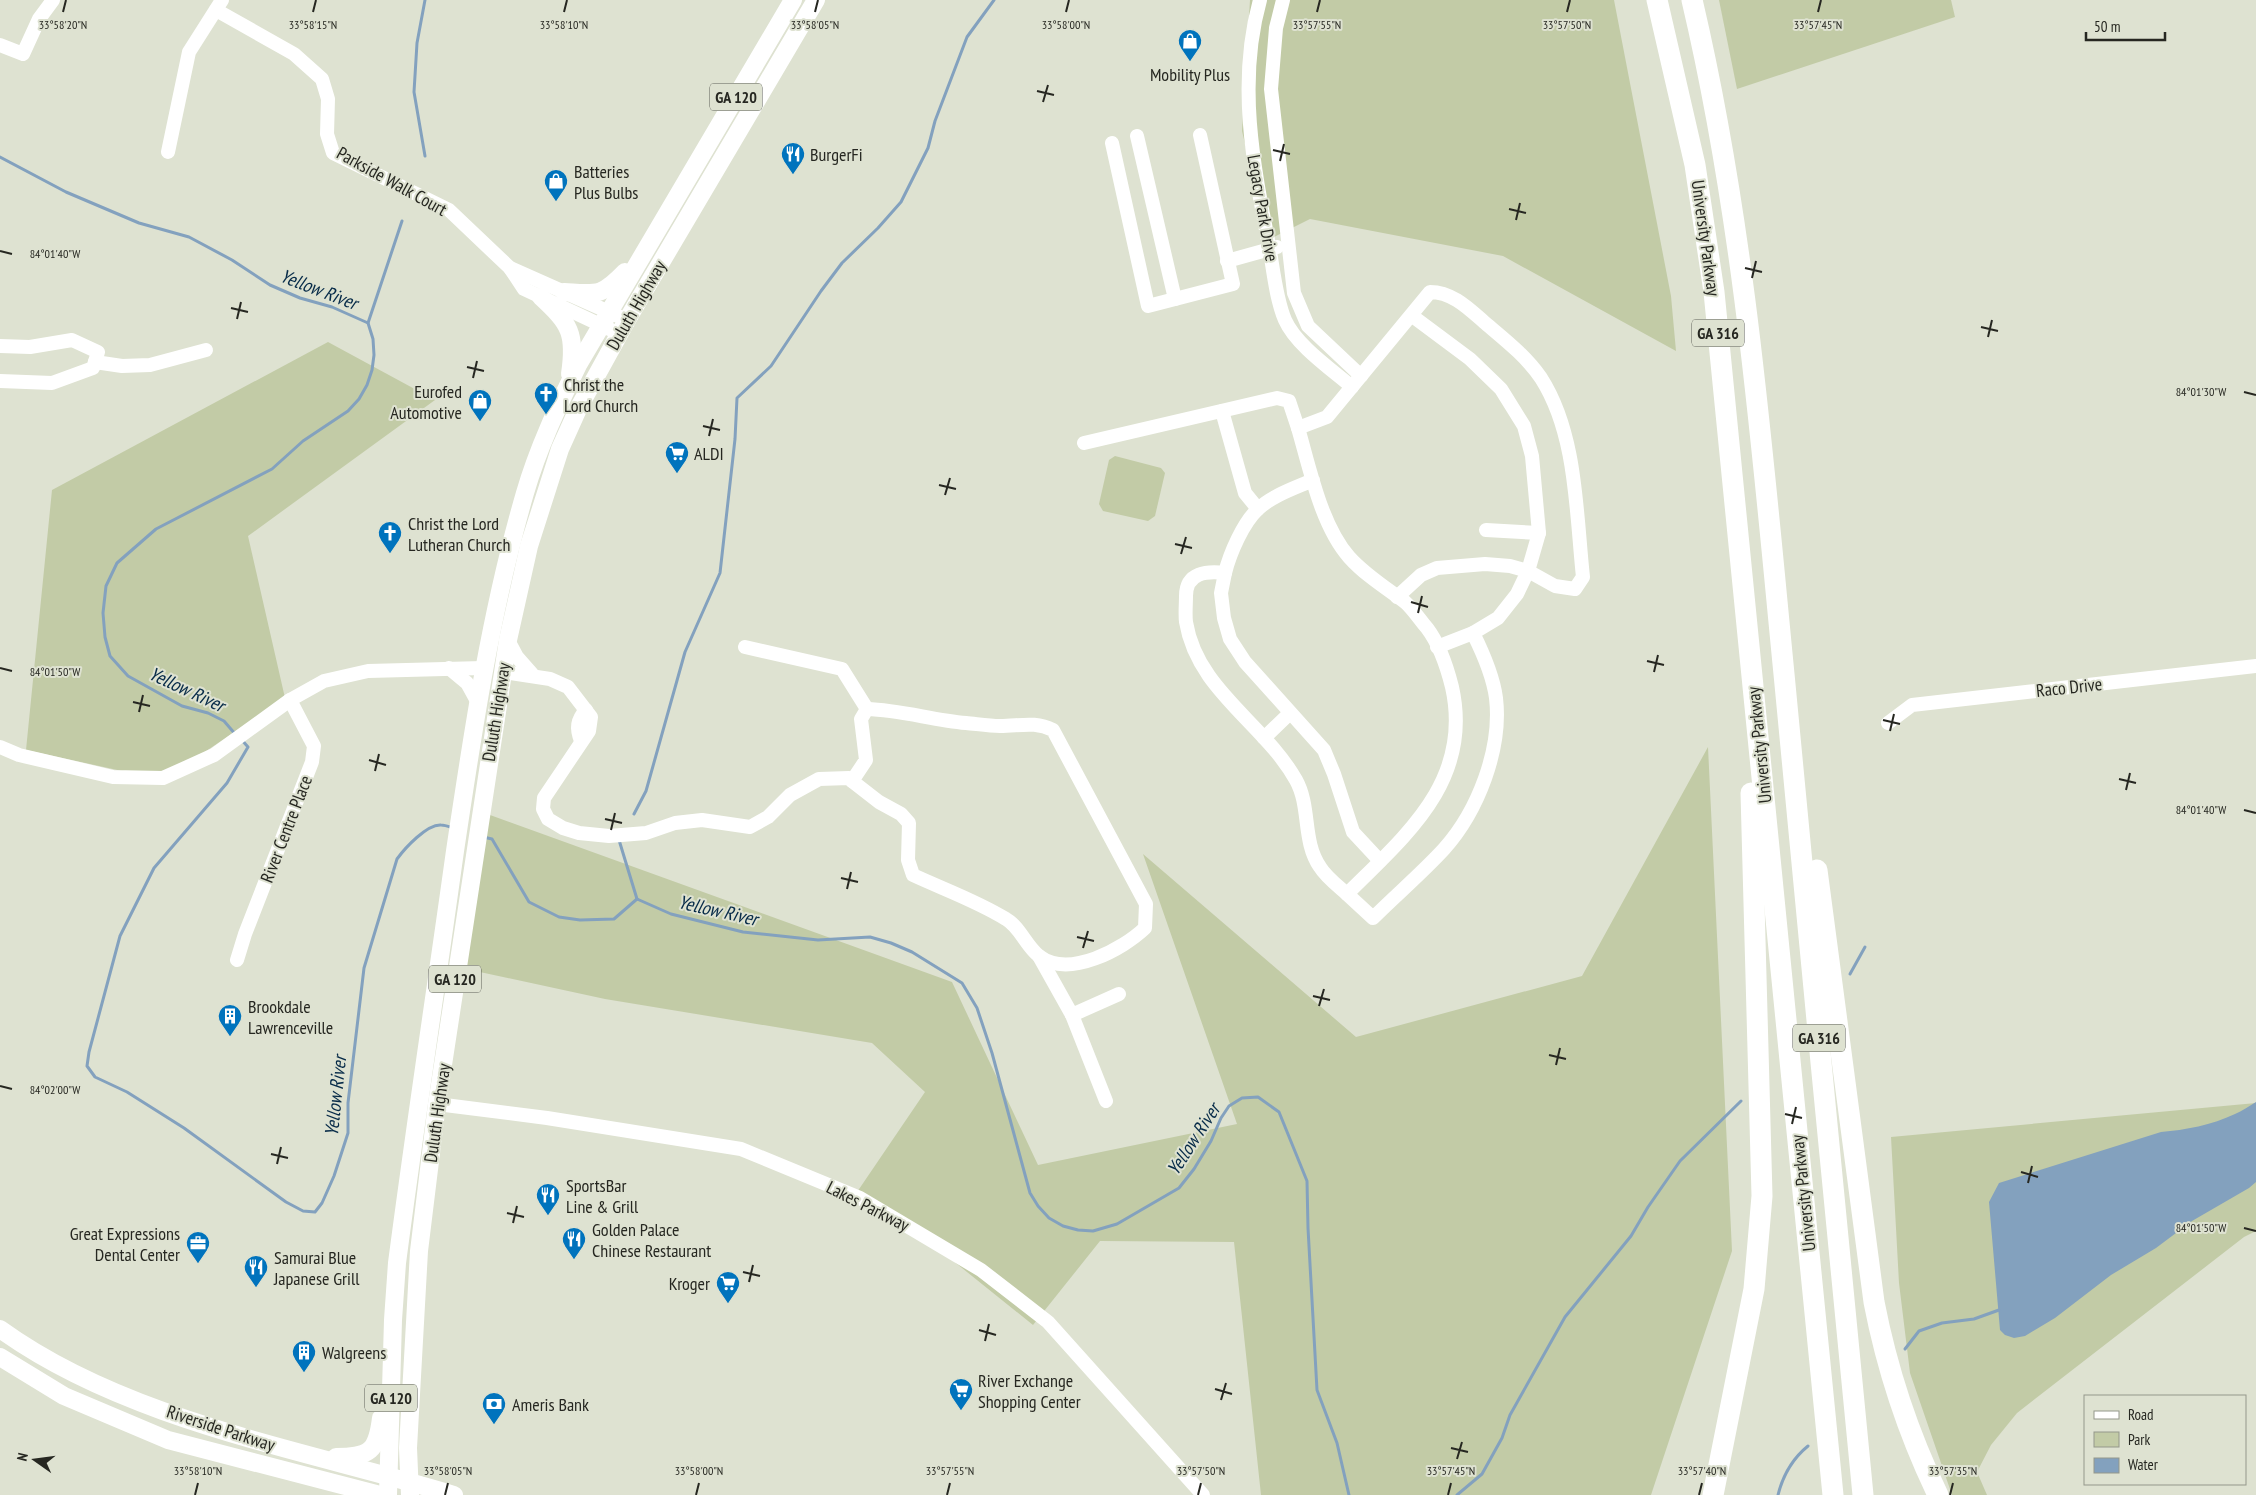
<svg xmlns="http://www.w3.org/2000/svg" width="2256" height="1495" viewBox="0 0 2256 1495" font-family="'PT Sans Narrow',sans-serif">
  <style>
    .green { fill: #c2cba6 }
    .water { fill: #83a1be }
    .lines { fill: none; stroke-linecap: round; stroke-linejoin: round }
    .stream { stroke: #83a1be; stroke-width: 3 }
    .minor { stroke: #fff; stroke-width: 14 }
    .major { stroke: #fff; stroke-width: 18 }
    .highway { stroke: #fff; stroke-width: 21 }
    .ticks { fill: none; stroke: #262721; stroke-width: 2 }
    .labels { text-anchor: middle; dominant-baseline: central; stroke-width: 4; stroke-linejoin: round; paint-order: stroke }
    .shield { fill: #dee2d1; stroke: #5d5f56; stroke-width: 1 }
    .shield-label { font-size: 16px; font-weight: bold; fill: #262721 }
    .poi-label { font-size: 18px; fill: #262721; stroke: #dee2d1; text-anchor: start }
    .street-label { font-size: 18px; fill: #262721; stroke: #dee2d1 }
    .water-label { font-size: 19px; font-style: italic; fill: #072b48; stroke: #dee2d1 }
    .ticks-label { font-size: 12px; text-anchor: middle; fill: #262721; stroke: #dee2d1; stroke-width: 4; stroke-linejoin: round; paint-order: stroke }
  </style>
  <rect width="100%" height="100%" fill="#dee2d1"/>
  <g class="green">
    <polygon points="1250,0 1614,0 1671,296 1676,351 1503,256 1310,219 1268,240 1242,131"/>
    <polygon points="1719,0 1951,0 1955,17 1737,89"/>
    <polygon points="328,342 435,400 248,536 285,698 163,780 26,750 52,490"/>
    <polygon points="1115,456 1161,468 1165,473 1155,516 1148,521 1103,511 1099,504 1109,460"/>
    <polygon points="1708,747 1732,1251 1651,1495 1261,1495 1234,1242 1100,1241 1033,1325 901,1219 853,1198 925,1092 872,1043 605,999 452,966 479,811 952,982 1038,1165 1237,1124 1143,854 1356,1037 1582,976"/>
    <polygon points="2256,1103 2256,1231 2244,1237 2017,1413 1991,1445 1977,1472 1987,1495 1952,1495 1910,1373 1899,1283 1891,1137"/>
  </g>
  <path class="water" d="M2256,1102V1182L2249,1188L2192,1221L2156,1248L2111,1275L2055,1318L2025,1336L2014,1338L2005,1335L2000,1330L1989,1202L1999,1183L2161,1132C2185,1130 2212,1125 2235,1114C2242,1111 2249,1106 2256,1102Z"/>
  <g class="lines">
    <g class="stream">
      <polyline points="425,156 414,92 417,43 425,0"/>
      <polyline points="0,157 66,192 139,223 189,237 232,260 270,285 300,298 332,307 368,323 373,339 374,355 372,370 367,385 359,399 348,411 303,441 272,469 156,529 117,563 106,586 103,613 105,637 110,656 128,676 182,706 208,713 224,721 236,735"/>
      <polyline points="368,323 402,221"/>
      <path d="M241,739L248,747L227,783L154,868L120,936L89,1052L87,1066L95,1077L127,1092L184,1128L286,1202L303,1211L315,1212L322,1203L334,1176L348,1133V1103L364,968L397,859C405,848 427,824 441,825C445,825 450,827 453,828"/>
      <polyline points="634,814 646,791 685,652 720,573 735,439 737,398 771,366 821,291 842,263 878,228 901,202 928,148 935,121 967,37 994,0"/>
      <polyline points="483,837 492,839 529,902 559,917 580,920 614,919 637,899"/>
      <polyline points="619,840 637,899"/>
      <polyline points="637,899 671,914 743,932 818,940 870,937 891,943 912,952 962,983 977,1008 992,1053 1030,1193 1038,1206 1049,1218 1063,1226 1078,1230 1093,1231 1117,1224 1179,1188 1194,1169 1211,1141 1221,1118 1229,1106 1242,1098 1258,1097 1279,1112 1307,1181 1308,1228 1317,1390 1337,1443 1349,1495"/>
      <polyline points="1850,974 1865,947"/>
      <polyline points="1905,1349 1919,1331 1942,1323 1974,1319 1999,1310"/>
      <polyline points="1457,1495 1482,1474 1502,1438 1510,1415 1565,1317 1631,1236 1648,1207 1680,1161 1741,1101"/>
      <path d="M1778,1495C1783,1475 1792,1459 1808,1446"/>
    </g>
    <g class="minor">
      <path d="M1260,0C1237,82 1253,164 1269,245C1273,268 1276,299 1285,320C1296,345 1331,369 1352,387"/>
      <polyline points="1283,0 1276,28 1271,89 1294,293 1308,326 1361,376"/>
      <polyline points="216,10 294,54 322,79 328,99 327,134 333,153 449,210 510,268 524,289 620,334"/>
      <polyline points="0,45 23,54 39,19 53,0"/>
      <polyline points="1137,136 1175,299"/>
      <polyline points="1112,143 1148,306 1233,284 1200,135"/>
      <polyline points="168,152 189,52 222,0"/>
      <polyline points="1227,261 1277,247"/>
      <polyline points="510,268 618,316"/>
      <polyline points="0,346 30,347 72,340 98,352 93,368 52,383 0,381"/>
      <polyline points="95,362 122,366 150,365 206,350"/>
      <polyline points="1222,411 1245,493 1258,509"/>
      <polyline points="1084,443 1277,398 1289,401 1298,428"/>
      <path d="M1313,480C1295,488 1273,495 1258,509C1243,523 1230,553 1225,573C1207,571 1186,572 1186,596C1186,604 1185,614 1186,622C1197,690 1264,723 1296,780C1311,807 1302,841 1320,867C1326,877 1338,886 1347,894C1406,835 1473,781 1452,687C1447,667 1440,645 1427,628C1420,620 1413,609 1405,602C1386,588 1365,575 1349,557C1321,525 1310,469 1298,428L1327,417L1430,292C1452,292 1468,308 1484,322C1504,339 1526,356 1541,378C1577,434 1576,513 1583,577L1575,589L1555,586L1528,571L1539,533L1532,456L1524,426L1501,389L1470,359L1411,315"/>
      <polyline points="1486,530 1539,533"/>
      <polyline points="1225,573 1221,593 1224,618 1230,639 1245,662 1324,750 1334,774 1353,832 1380,861"/>
      <polyline points="1397,597 1421,575 1437,568 1485,564 1510,566 1528,571 1517,594 1498,618 1473,633"/>
      <polyline points="508,640 517,657 532,674"/>
      <polyline points="745,647 842,669 867,709"/>
      <polyline points="449,668 467,683 478,703"/>
      <polyline points="504,672 550,679 568,687 591,717 589,731 544,798 543,809 548,819 563,828 579,833 609,836 646,833 675,823 702,820 750,827 768,817 790,795 819,779 849,778 852,781"/>
      <path d="M867,709C901,710 932,720 966,723C977,724 989,726 1000,726C1020,726 1035,721 1053,730L1146,904L1145,928C1123,949 1069,979 1039,956C1026,946 1020,927 1006,919C977,901 943,889 913,875L908,860L909,823L901,814L879,802L852,781L866,760L861,719Z"/>
      <polyline points="1888,723 1912,705 2256,666"/>
      <polyline points="1264,738 1290,713"/>
      <path d="M581,741C576,728 577,720 586,710"/>
      <polyline points="0,747 19,755 113,777 163,778 214,755 290,700 324,681 368,671 483,668"/>
      <path d="M1347,894L1373,918C1396,895 1422,873 1444,849C1478,811 1502,749 1496,698C1493,675 1483,653 1473,633L1437,647"/>
      <polyline points="1039,956 1072,1015 1106,1101"/>
      <polyline points="237,960 245,934 312,762 314,746 290,700"/>
      <polyline points="1072,1015 1119,994"/>
      <polyline points="437,1104 547,1118 741,1149 860,1198 981,1270 1048,1322 1203,1495"/>
    </g>
    <g class="major">
      <path d="M564,292C597,294 601,297 625,272"/>
      <path d="M541,297C570,324 576,333 570,374"/>
      <path d="M0,1329C127,1421 306,1450 454,1495"/>
      <polyline points="0,1357 64,1396 168,1440 380,1495"/>
      <path d="M336,1457C370,1457 377,1451 381,1418"/>
      <path d="M388,1495L393,1320L397,1263C415,1125 436,988 455,851C473,730 491,610 525,493C538,448 558,406 578,365L793,0"/>
      <polyline points="410,1495 408,1448 419,1251 437,1104 508,640 529,546 560,449 578,409 627,320 816,0"/>
    </g>
    <g class="highway">
      <polyline points="1657,0 1695,165 1714,292 1833,1495"/>
      <path d="M1692,0C1744,221 1762,448 1784,674C1810,948 1836,1221 1863,1495"/>
      <path d="M1817,870L1874,1302C1887,1369 1908,1433 1938,1495"/>
      <polyline points="1713,1495 1754,1289 1762,1196 1751,793"/>
    </g>
  </g>
  <path class="ticks" d="M63,12L66,0M313,12L316,0M564,12L567,0M815,12L818,0M1066,12L1069,0M1317,12L1320,0M1567,12L1570,0M1818,12L1821,0M1037,91L1054,95M1043,102L1048,85M1273,150L1290,154M1280,161L1284,144M1509,209L1526,213M1516,220L1520,203M0,251L12,254M1745,268L1762,272M1752,278L1756,261M231,308L248,312M237,319L241,302M1981,327L1998,331M1988,337L1992,320M467,367L484,371M473,378L477,361M2244,392L2256,395M703,426L720,430M709,436L713,419M939,485L956,489M945,495L950,478M1175,544L1192,548M1181,554L1186,537M1411,602L1428,607M1418,613L1422,596M1647,661L1664,665M0,668L12,671M1654,672L1658,655M133,702L150,706M139,712L143,695M1883,720L1900,724M1890,731L1894,714M369,760L386,765M375,771L379,754M2119,779L2136,783M2126,790L2130,773M2244,810L2256,813M605,819L622,823M611,830L615,813M841,878L858,882M847,889L851,872M1077,937L1094,941M1083,948L1088,931M1313,996L1330,1000M1319,1006L1324,989M1549,1055L1566,1059M1556,1065L1560,1048M0,1086L12,1089M1785,1114L1802,1118M1792,1124L1796,1107M271,1154L288,1158M277,1164L281,1147M2021,1172L2038,1177M2028,1183L2032,1166M507,1213L524,1217M513,1223L517,1206M2244,1228L2256,1231M743,1272L760,1276M749,1282L753,1265M979,1330L996,1335M985,1341L989,1324M1215,1389L1232,1394M1221,1400L1226,1383M1451,1448L1468,1452M1457,1459L1462,1442M195,1495L198,1483M445,1495L448,1483M696,1495L699,1483M947,1495L950,1483M1198,1495L1201,1483M1448,1495L1451,1483M1699,1495L1702,1483M1950,1495L1953,1483"/>
  <defs>
    <g id="shop-pin" transform="scale(1.25)"><path d="M0 17L-7.5 6A9.5 9.5 0 1 1 7.5 6Z" fill="#0073bd" stroke="#dee2d1"/><path d="M-5-2.5h2.3a2.7 3.5 0 0 1 5.4 0H5L5.5 6h-11ZM-1.5-2.5h3a1.5 2.3 0 0 0-3 0Z" fill="#fff"/></g>
    <g id="restaurant-pin" transform="scale(1.25)"><path d="M0 17L-7.5 6A9.5 9.5 0 1 1 7.5 6Z" fill="#0073bd" stroke="#dee2d1"/><path d="M-5-6h1v4h1v-4h1v4h1v-4h1v5L-1.5 .5V6h-2V.5L-5-1ZM5-6V6H3V1.5H1.5Q1.5-4 5-6Z" fill="#fff"/></g>
    <g id="church-pin" transform="scale(1.25)"><path d="M0 17L-7.5 6A9.5 9.5 0 1 1 7.5 6Z" fill="#0073bd" stroke="#dee2d1"/><path d="M-1.2-6h2.4v3.5h3.3v2.4h-3.3V6h-2.4V-.1h-3.3v-2.4h3.3Z" fill="#fff"/></g>
    <g id="supermarket-pin" transform="scale(1.25)"><path d="M0 17L-7.5 6A9.5 9.5 0 1 1 7.5 6Z" fill="#0073bd" stroke="#dee2d1"/><path d="M-6-5.5h2.5l.6 2H6L4.5 2H-2.5L-4.4-4H-6ZM-1.5 3.2a1.3 1.3 0 1 0 .1 0ZM3 3.2a1.3 1.3 0 1 0 .1 0Z" fill="#fff"/></g>
    <g id="building-pin" transform="scale(1.25)"><path d="M0 17L-7.5 6A9.5 9.5 0 1 1 7.5 6Z" fill="#0073bd" stroke="#dee2d1"/><path d="M-4-6H4V6H1V3H-1V6H-4ZM-2.5-4.3h1.7v1.8h-1.7ZM.8-4.3h1.7v1.8H.8ZM-2.5-1h1.7V.8h-1.7ZM.8-1h1.7V.8H.8Z" fill="#fff"/></g>
    <g id="office-pin" transform="scale(1.25)"><path d="M0 17L-7.5 6A9.5 9.5 0 1 1 7.5 6Z" fill="#0073bd" stroke="#dee2d1"/><path d="M-6-3h4V-5.5h4V-3h4V5H-6ZM-1-4.5V-3h2v-1.5ZM-6 0V1H6V0Z" fill="#fff"/></g>
    <g id="bank-pin" transform="scale(1.25)"><path d="M0 17L-7.5 6A9.5 9.5 0 1 1 7.5 6Z" fill="#0073bd" stroke="#dee2d1"/><path d="M-6-4H6V4H-6ZM0-2.3a2.3 2.3 0 1 0 0 4.6a2.3 2.3 0 1 0 0-4.6Z" fill="#fff"/></g>
  </defs>
  <g fill-rule="evenodd">
    <use href="#shop-pin" x="1190" y="41"/>
    <use href="#restaurant-pin" x="793" y="154"/>
    <use href="#shop-pin" x="556" y="181"/>
    <use href="#church-pin" x="546" y="394"/>
    <use href="#shop-pin" x="480" y="401"/>
    <use href="#supermarket-pin" x="677" y="453"/>
    <use href="#church-pin" x="390" y="533"/>
    <use href="#building-pin" x="230" y="1016"/>
    <use href="#restaurant-pin" x="548" y="1195"/>
    <use href="#restaurant-pin" x="574" y="1239"/>
    <use href="#office-pin" x="198" y="1243"/>
    <use href="#restaurant-pin" x="256" y="1267"/>
    <use href="#supermarket-pin" x="728" y="1283"/>
    <use href="#building-pin" x="304" y="1352"/>
    <use href="#supermarket-pin" x="961" y="1390"/>
    <use href="#bank-pin" x="494" y="1404"/>
  </g>
  <g class="labels">
    <g class="shield">
      <rect x="710" y="83.5" width="52" height="27" rx="4"/>
      <rect x="1692" y="319.5" width="52" height="27" rx="4"/>
      <rect x="429" y="965.5" width="52" height="27" rx="4"/>
      <rect x="1793" y="1024.5" width="52" height="27" rx="4"/>
      <rect x="365" y="1384.5" width="52" height="27" rx="4"/>
    </g>
    <g class="shield-label">
      <text x="736" y="97">GA 120</text>
      <text x="1718" y="333">GA 316</text>
      <text x="455" y="979">GA 120</text>
      <text x="1819" y="1038">GA 316</text>
      <text x="391" y="1398">GA 120</text>
    </g>
    <g class="poi-label">
      <text x="1190" y="74" text-anchor="middle">Mobility Plus</text>
      <text x="810" y="154">BurgerFi</text>
      <text x="574" y="171">Batteries<tspan x="574" dy="21">Plus Bulbs</tspan></text>
      <text x="564" y="384">Christ the<tspan x="564" dy="21">Lord Church</tspan></text>
      <text x="462" y="391" text-anchor="end">Eurofed<tspan x="462" dy="21">Automotive</tspan></text>
      <text x="694" y="453">ALDI</text>
      <text x="408" y="523">Christ the Lord<tspan x="408" dy="21">Lutheran Church</tspan></text>
      <text x="248" y="1006">Brookdale<tspan x="248" dy="21">Lawrenceville</tspan></text>
      <text x="566" y="1185">SportsBar<tspan x="566" dy="21">Line &amp; Grill</tspan></text>
      <text x="592" y="1229">Golden Palace<tspan x="592" dy="21">Chinese Restaurant</tspan></text>
      <text x="180" y="1233" text-anchor="end">Great Expressions<tspan x="180" dy="21">Dental Center</tspan></text>
      <text x="274" y="1257">Samurai Blue<tspan x="274" dy="21">Japanese Grill</tspan></text>
      <text x="710" y="1283" text-anchor="end">Kroger</text>
      <text x="322" y="1352">Walgreens</text>
      <text x="978" y="1380">River Exchange<tspan x="978" dy="21">Shopping Center</tspan></text>
      <text x="512" y="1404">Ameris Bank</text>
    </g>
    <g class="street-label">
      <text transform="translate(392 181) rotate(29)">Parkside Walk Court</text>
      <text transform="translate(1263 208) rotate(80)">Legacy Park Drive</text>
      <text transform="translate(1706 238) rotate(82)">University Parkway</text>
      <text transform="translate(636 305) rotate(-60)">Duluth Highway</text>
      <text transform="translate(2069 687) rotate(-6)">Raco Drive</text>
      <text transform="translate(496 712) rotate(-81)">Duluth Highway</text>
      <text transform="translate(1759 745) rotate(-96)">University Parkway</text>
      <text transform="translate(286 829) rotate(-69)">River Centre Place</text>
      <text transform="translate(437 1113) rotate(-82)">Duluth Highway</text>
      <text transform="translate(1803 1193) rotate(-96)">University Parkway</text>
      <text transform="translate(868 1206) rotate(27)">Lakes Parkway</text>
      <text transform="translate(221 1428) rotate(18)">Riverside Parkway</text>
    </g>
    <g class="water-label">
      <text transform="translate(319 289) rotate(21)">Yellow River</text>
      <text transform="translate(187 689) rotate(25)">Yellow River</text>
      <text transform="translate(718 910) rotate(13)">Yellow River</text>
      <text transform="translate(335 1096) rotate(-84)">Yellow River</text>
      <text transform="translate(1193 1139) rotate(-57)">Yellow River</text>
    </g>
  </g>
  <g class="ticks-label">
    <text x="63" y="29">33°58'20"N</text>
    <text x="313" y="29">33°58'15"N</text>
    <text x="564" y="29">33°58'10"N</text>
    <text x="815" y="29">33°58'05"N</text>
    <text x="1066" y="29">33°58'00"N</text>
    <text x="1317" y="29">33°57'55"N</text>
    <text x="1567" y="29">33°57'50"N</text>
    <text x="1818" y="29">33°57'45"N</text>
    <text x="55" y="258">84°01'40"W</text>
    <text x="2201" y="396">84°01'30"W</text>
    <text x="55" y="676">84°01'50"W</text>
    <text x="2201" y="814">84°01'40"W</text>
    <text x="55" y="1094">84°02'00"W</text>
    <text x="2201" y="1232">84°01'50"W</text>
    <text x="198" y="1475">33°58'10"N</text>
    <text x="448" y="1475">33°58'05"N</text>
    <text x="699" y="1475">33°58'00"N</text>
    <text x="950" y="1475">33°57'55"N</text>
    <text x="1201" y="1475">33°57'50"N</text>
    <text x="1451" y="1475">33°57'45"N</text>
    <text x="1702" y="1475">33°57'40"N</text>
    <text x="1953" y="1475">33°57'35"N</text>
  </g>
  <rect x="2084" y="1395" width="162" height="90" fill="#dee2d1" stroke="#94978b"/>
  <rect x="2094" y="1411" width="25" height="8" fill="#ffffff" stroke="#94978b"/>
  <text x="2128" y="1420" font-size="15" fill="#262721">Road</text>
  <rect x="2094" y="1432" width="25" height="15" fill="#c2cba6" stroke="#94978b"/>
  <text x="2128" y="1445" font-size="15" fill="#262721">Park</text>
  <rect x="2094" y="1458" width="25" height="15" fill="#83a1be" stroke="#94978b"/>
  <text x="2128" y="1470" font-size="15" fill="#262721">Water</text>
  <g transform="translate(35 1460) rotate(284)" stroke="#dee2d1" stroke-width="4" paint-order="stroke">
  <path d="M0-4L9 19L0 12L-9 19Z" fill="#262721"/>
  <text y="-8" font-size="14" font-weight="bold" text-anchor="middle" fill="#262721">N</text>
  </g>
  <path d="M2086 32v8h79v-8" fill="none" stroke="#262721" stroke-width="2.5"/>
  <text x="2094" y="32" font-size="15" fill="#262721" stroke="#dee2d1" stroke-width="4" paint-order="stroke">50 m</text>
</svg>
